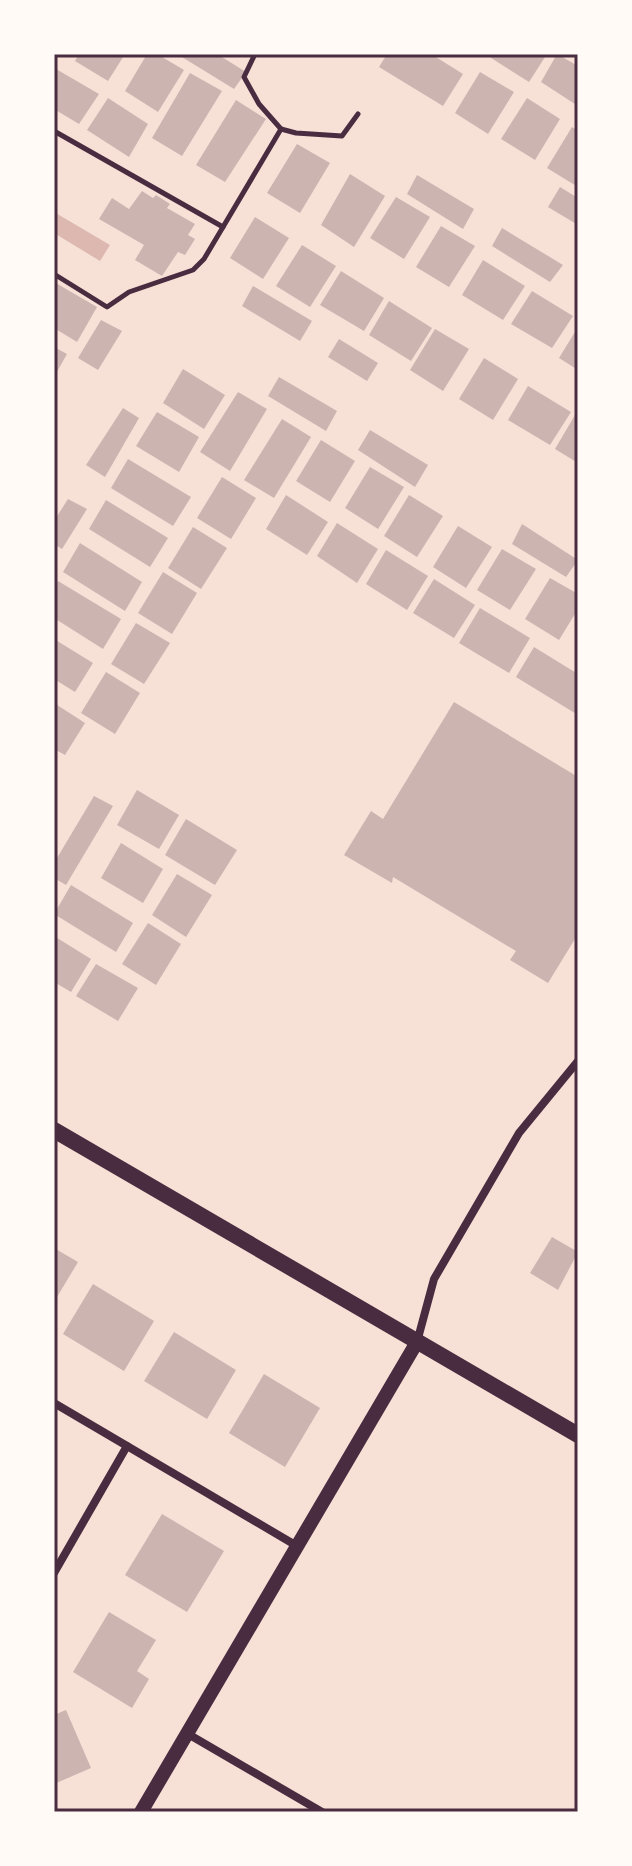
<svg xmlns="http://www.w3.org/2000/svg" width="632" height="1866" viewBox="0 0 632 1866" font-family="'Golos Text',sans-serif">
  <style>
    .water { fill: #dcb8b0 }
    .building { fill: #ccb4b1 }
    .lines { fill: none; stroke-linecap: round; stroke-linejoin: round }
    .path { stroke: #4a2c40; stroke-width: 5 }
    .minor { stroke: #4a2c40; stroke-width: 8 }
    .tertiary { stroke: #4a2c40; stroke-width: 14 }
    .secondary { stroke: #4a2c40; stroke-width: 16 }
    .neatline { fill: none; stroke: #4a2c40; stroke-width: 3 }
  </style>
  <rect width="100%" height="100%" fill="#f7e1d7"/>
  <polygon class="water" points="54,212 110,245 100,261 54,233"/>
  <g class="building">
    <polygon points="79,54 125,54 108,81 75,61"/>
    <polygon points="147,54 157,54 184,70 158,112 125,91"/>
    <polygon points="177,54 217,54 246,72 234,89"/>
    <polygon points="387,54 431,54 463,74 443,106 379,67"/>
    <polygon points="489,54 547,54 529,82 488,56"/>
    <polygon points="557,54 578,66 578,106 541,82"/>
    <polygon points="56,69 99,94 79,124 54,109"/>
    <polygon points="480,72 514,92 488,134 455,113"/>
    <polygon points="190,73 222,91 182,156 152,138"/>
    <polygon points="108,98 148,124 129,157 87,130"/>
    <polygon points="527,98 560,119 535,160 501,139"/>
    <polygon points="236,100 266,119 225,182 196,165"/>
    <polygon points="572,127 578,131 578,187 547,168"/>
    <polygon points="297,144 330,163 300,213 267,193"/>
    <polygon points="350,174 385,196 354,247 321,225"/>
    <polygon points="417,175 474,209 463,229 407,194"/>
    <polygon points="560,187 578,198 578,225 548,207"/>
    <polygon points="142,191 153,198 156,195 170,204 167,208 195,224 188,235 195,239 185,255 178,252 162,276 135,260 144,245 99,219 112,198 129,209"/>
    <polygon points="396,197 430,217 404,259 370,238"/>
    <polygon points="255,217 289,238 263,279 230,258"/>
    <polygon points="441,226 475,246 449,287 416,267"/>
    <polygon points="502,228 563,265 550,282 492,246"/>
    <polygon points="302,245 336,266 310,307 276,286"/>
    <polygon points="483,260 525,286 503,320 462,295"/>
    <polygon points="341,271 384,298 364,331 320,305"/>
    <polygon points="54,282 97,307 77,342 54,328"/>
    <polygon points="253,286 312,321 300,341 242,306"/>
    <polygon points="532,291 573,316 552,348 511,324"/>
    <polygon points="389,301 432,328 411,361 369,335"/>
    <polygon points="101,320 122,331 98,370 78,358"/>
    <polygon points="578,327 578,370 559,358"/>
    <polygon points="435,329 469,349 443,391 410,370"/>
    <polygon points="339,339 378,363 367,381 328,357"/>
    <polygon points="54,347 67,354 54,377"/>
    <polygon points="484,358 518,379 493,420 459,399"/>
    <polygon points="183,369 225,395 204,429 163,403"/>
    <polygon points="279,377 337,411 326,431 268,396"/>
    <polygon points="528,386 571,412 550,445 508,420"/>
    <polygon points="238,392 267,409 230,471 200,452"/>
    <polygon points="123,408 139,418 105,477 86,465"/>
    <polygon points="157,412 199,437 179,472 136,446"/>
    <polygon points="575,415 578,417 578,463 555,449"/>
    <polygon points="282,419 311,437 274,498 244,480"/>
    <polygon points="370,430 428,465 415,487 358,450"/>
    <polygon points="321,440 355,461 330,502 296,481"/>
    <polygon points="128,459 191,497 173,526 111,488"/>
    <polygon points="370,467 404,487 378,529 345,508"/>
    <polygon points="222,477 256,498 231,539 197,518"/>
    <polygon points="286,495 328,522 307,555 266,529"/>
    <polygon points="409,495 443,516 417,557 384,536"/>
    <polygon points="68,499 87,509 62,549 54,544 54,521"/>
    <polygon points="106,500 168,538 150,567 89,529"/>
    <polygon points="337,523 378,549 357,583 317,556"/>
    <polygon points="522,524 578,560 566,577 512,544"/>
    <polygon points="458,526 492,547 466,588 433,567"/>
    <polygon points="193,527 227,548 201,589 168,568"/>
    <polygon points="80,543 142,582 125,611 63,572"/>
    <polygon points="502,549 536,569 510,610 477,590"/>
    <polygon points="386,550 428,576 407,610 366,584"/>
    <polygon points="163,572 197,593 172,634 138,613"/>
    <polygon points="550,578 578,594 578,609 559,640 525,619"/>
    <polygon points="434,579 475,605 454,638 413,613"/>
    <polygon points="58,581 121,619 103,649 54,618 54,588"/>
    <polygon points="480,608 530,638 509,673 459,643"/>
    <polygon points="136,623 170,643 144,684 111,664"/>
    <polygon points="54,639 93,663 75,692 54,679"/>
    <polygon points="534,647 578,674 578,715 516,677"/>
    <polygon points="106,672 140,693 115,734 81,713"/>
    <polygon points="454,702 578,777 578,934 548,983 510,960 516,951 393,877 392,883 344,855 371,811 383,819"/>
    <polygon points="54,703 85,723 65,755 54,749"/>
    <polygon points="137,790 179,815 159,849 117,825"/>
    <polygon points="94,796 113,806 66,885 54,878 54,863"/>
    <polygon points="186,819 237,850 215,885 165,855"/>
    <polygon points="121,843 163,869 143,903 101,878"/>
    <polygon points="177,874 212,895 186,937 152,915"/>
    <polygon points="71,885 133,923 116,952 54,914"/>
    <polygon points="148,923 181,944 156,985 122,964"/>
    <polygon points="54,936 91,959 71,992 54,982"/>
    <polygon points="96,964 138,988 118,1021 76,996"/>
    <polygon points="552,1237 578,1252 558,1290 530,1273"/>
    <polygon points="54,1248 78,1262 54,1302"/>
    <polygon points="93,1284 154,1321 124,1371 63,1334"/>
    <polygon points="174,1332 236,1370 207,1419 144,1381"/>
    <polygon points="264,1374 320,1408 285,1467 229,1433"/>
    <polygon points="162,1514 224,1551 187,1612 125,1575"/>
    <polygon points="109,1612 156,1640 137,1671 149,1679 132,1708 73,1672"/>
    <polygon points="66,1710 91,1768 54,1784 54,1715"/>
  </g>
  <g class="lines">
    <g class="path">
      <polyline points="281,129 296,133 342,136 358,114"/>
      <polyline points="54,131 223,227 281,129 259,104 244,77 255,54"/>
      <polyline points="54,274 107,307 129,292 193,270 204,259 223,227"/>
    </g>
    <g class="minor">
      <polyline points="417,1342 434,1279 519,1133 578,1061"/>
      <polyline points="54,1403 297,1546"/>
      <polyline points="54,1573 127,1446"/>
      <polyline points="188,1734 322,1812"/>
    </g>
    <polyline class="tertiary" points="141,1812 417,1342"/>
    <polyline class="secondary" points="54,1130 578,1435"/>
  </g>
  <rect width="632" height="1866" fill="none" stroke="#fffaf5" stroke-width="112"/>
  <rect x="56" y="56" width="520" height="1754" class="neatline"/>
</svg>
